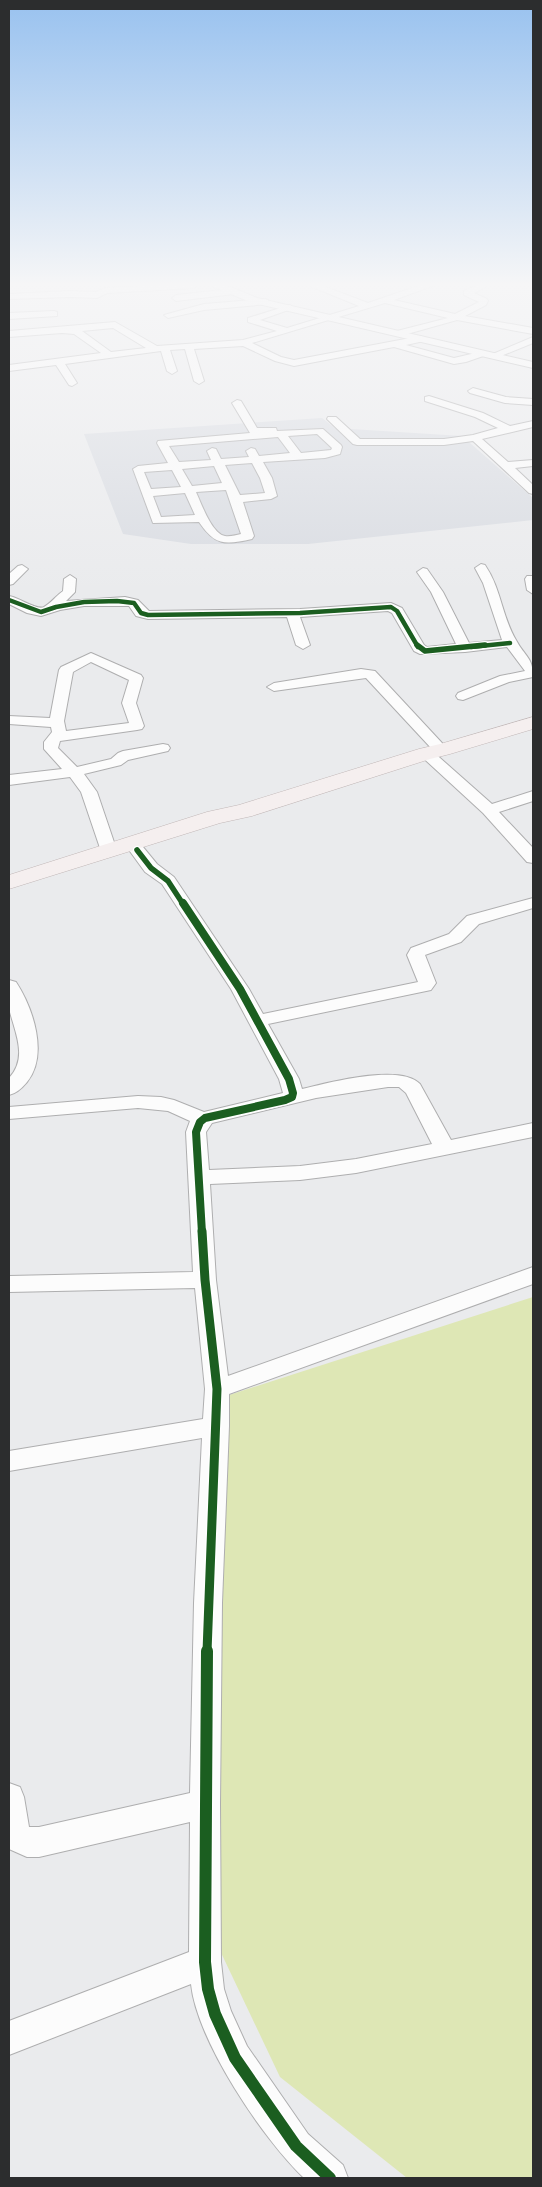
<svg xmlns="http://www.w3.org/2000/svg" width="542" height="2187" viewBox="0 0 542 2187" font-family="'DM Sans',sans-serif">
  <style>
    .built { fill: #d9dce2 }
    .green { fill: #dee7b5 }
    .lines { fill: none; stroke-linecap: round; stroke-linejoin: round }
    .minor-casing { stroke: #aeaeaf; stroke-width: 2 }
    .tertiary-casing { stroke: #aeaeaf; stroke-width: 2 }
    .primary-casing { stroke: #c1b7b7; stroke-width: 1 }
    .minor { fill: #fcfcfc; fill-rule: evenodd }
    .tertiary { fill: #fcfcfc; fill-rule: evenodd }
    .primary { fill: #f5efef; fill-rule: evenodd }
    .cycleway-far4-casing { stroke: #fff; stroke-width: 6 }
    .cycleway-far3-casing { stroke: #fff; stroke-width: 8 }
    .cycleway-far2-casing { stroke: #fff; stroke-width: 11 }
    .cycleway-far1-casing { stroke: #fff; stroke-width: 12 }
    .cycleway-casing { stroke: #fff; stroke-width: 15 }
    .cycleway-far4 { stroke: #1b5e20; stroke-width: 4.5 }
    .cycleway-far3 { stroke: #1b5e20; stroke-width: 5.5 }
    .cycleway-far2 { stroke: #1b5e20; stroke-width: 8 }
    .cycleway-far1 { stroke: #1b5e20; stroke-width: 9 }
    .cycleway { stroke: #1b5e20; stroke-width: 12 }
  </style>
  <rect width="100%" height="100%" fill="#eaebed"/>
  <polygon class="built" points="322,418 335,428 462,436 533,498 533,520 308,544 191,544 123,534 84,434"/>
  <polygon class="green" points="533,1297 533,2178 407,2178 280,2077 197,1902 229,1395"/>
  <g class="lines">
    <g class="minor-casing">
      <g id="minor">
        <polygon points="140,286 197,286 193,288 107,293 97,298 70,297 9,299 9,294 70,291 96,292 105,288"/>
        <path d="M310,286H323L368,303L418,286H432L394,300L455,314L479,302L464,295V291L475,286H487L474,293L487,299L488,301L486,305L465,316L533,328V334L457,320L400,336L397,335V331L448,318L385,303L252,343L281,357L294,360L421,336L426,339L424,341L406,345L454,358L484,351L489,354L466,362L454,364L394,347L294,366L275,361L243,346L194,349L204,381L199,384L194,381L185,349L170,350L177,371L172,374L167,371L161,351L65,364L77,383L72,386L69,385L56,365L9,371V365L101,353L74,334L62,333L9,337V331L115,322L157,346L243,340L277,331L248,322V318L290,305L294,308L260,320L287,328L359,306ZM113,328L146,348L111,352L82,331Z"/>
        <polygon points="231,289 234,290 234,294 176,301 172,298 176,295"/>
        <polygon points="265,299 268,300 268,304 204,310 168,318 164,315 204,304"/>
        <polygon points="54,311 57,312 57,316 9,319 9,313"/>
        <polygon points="533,337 533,343 496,358 490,358 488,356"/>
        <polygon points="473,388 506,397 533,399 533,405 505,403 470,393 468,391"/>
        <polygon points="429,396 483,413 510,426 533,421 533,427 482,439 508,462 533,460 533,466 515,468 533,485 533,494 529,493 473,441 444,445 357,445 353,444 327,419 328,417 336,417 360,439 444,439 473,435 498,428 475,417 425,401 425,397"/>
        <path d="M237,400L241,401L257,428H276L277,431L323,429L341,445L342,447L340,454L325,458L263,462L272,478L277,496L271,499L243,502L254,536L252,539C225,545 215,546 199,522L153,523L133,469L138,466L168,463L157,443L158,441L250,433L232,403ZM317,434L332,448L331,450L301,453L288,436ZM278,437L290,453L259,456L255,449L251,448L246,451L249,457L221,459L216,449L212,448L207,451L211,460L179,462L169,446ZM252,463L260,478L265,493L240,495L225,465ZM214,466L222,483L192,486L182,469ZM172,470L181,487L151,489L144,472ZM226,490L241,534C236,535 230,537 225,536C212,534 201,503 196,492ZM185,493L195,515L161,517L153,496Z"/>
        <path d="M481,564L485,565C501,588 502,617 516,640C525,657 533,657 533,677L509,682L463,700L458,699L456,696L458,693L500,676L525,671L507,647L465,652L420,654L414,651L392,613L388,611L300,617L310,645L303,649L296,645L287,617L148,619L136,616L129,606H84L60,610L41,616L27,613L9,604V596C18,597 37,611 44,607C50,604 57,595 63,591L64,579L70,575L76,579L75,592L66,601L125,597L138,600L149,611L300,609L391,603L402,608L424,645L427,647L456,644L431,592L417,572L423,568L427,569L443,592L469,643L502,640L483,583L475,568Z"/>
        <polygon points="22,565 28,569 13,584 9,585 9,574 18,566"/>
        <polygon points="527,576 533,576 533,594 527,590 525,579"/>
        <path d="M91,653L141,675L143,678L136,703L144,726L142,729L137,730L60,741L58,748L77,767L111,759L118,753L123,751L163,744L168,745L170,748L168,751L128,760L121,765L84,774L97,792L117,851L115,854H103L101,851L81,792L70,777L9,785V775L62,769L44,749V742L52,732L51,727L9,724V716L50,718L59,670L61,667ZM91,662L129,680L122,703L129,723L66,731L64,721L73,672Z"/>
        <polygon points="361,669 375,671 442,743 444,746 442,749 432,749 366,678 274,691 267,687 274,683"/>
        <polygon points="426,748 431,750 492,804 533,791 533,801 499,812 533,848 533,863 527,862 483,813 421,756 418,753 421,750"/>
        <path d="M137,845L143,847L157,864L174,877L249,989L263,1014L418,982L407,955L411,948L449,934L467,916L533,898V908L479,924L461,942L425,955L436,983L431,990L268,1024L299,1079L302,1089C327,1083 401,1063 420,1084L451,1140L533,1123V1137L356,1173L300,1180L210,1184L216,1280L228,1376L533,1267V1284L229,1394V1426L222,1603L220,1804L221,1962L224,1989L231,2011L247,2046L308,2134L343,2165L348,2178H304C263,2139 197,2041 191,1984L9,2055V2021L189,1952L190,1822L39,1857H27L9,1849V1783L20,1787L24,1797L29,1827H39L190,1793L194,1603L202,1438L9,1471V1451L203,1419L205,1389L195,1288L9,1292V1276L193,1272L186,1132L190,1121L168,1111L138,1108L9,1119V1107L138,1096L161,1097L174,1100L204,1112L283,1093L279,1079L231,989L162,884L145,872L129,850L131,847ZM388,1087H399L406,1093L432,1144L356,1159L300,1166L209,1170L206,1132L212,1123L316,1098Z"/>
        <path d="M9,980L16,982C33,1008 49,1055 27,1082C22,1088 17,1093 9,1095V1078C29,1057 14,1031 9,1008C7,1000 8,988 9,980Z"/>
      </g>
    </g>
    <g class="tertiary-casing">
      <polygon id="tertiary" points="212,286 228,286 257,298 533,362 533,368 250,302"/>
    </g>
    <g class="primary-casing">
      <polygon id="primary" points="533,717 533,729 450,754 430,759 252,816 220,823 9,889 9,875 207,812 239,805 419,749 440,744"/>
    </g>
    <use href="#minor" class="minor"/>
    <use href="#tertiary" class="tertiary"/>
    <use href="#primary" class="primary"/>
    <g class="cycleway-far4-casing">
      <g id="cycleway-far4">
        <polyline points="9,600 41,612 56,607 84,602 117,601 134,603 141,613 148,615 300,613 391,607 397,611 418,647"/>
        <polyline points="471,647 510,643"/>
      </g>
    </g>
    <g class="cycleway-far3-casing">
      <g id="cycleway-far3">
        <polyline points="417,645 425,651 485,645"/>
        <polyline points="137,850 151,868 168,881 183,904"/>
      </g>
    </g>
    <g class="cycleway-far2-casing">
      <polyline id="cycleway-far2" points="183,903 240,989 289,1079 293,1093 292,1097 285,1100 205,1118 200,1122 196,1132 202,1233"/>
    </g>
    <g class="cycleway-far1-casing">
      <polyline id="cycleway-far1" points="202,1231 205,1280 217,1389 207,1652"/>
    </g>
    <g class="cycleway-casing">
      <polyline id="cycleway" points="207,1651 205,1962 208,1989 215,2014 235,2058 296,2146 330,2178"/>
    </g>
    <use href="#cycleway-far4" class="cycleway-far4"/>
    <use href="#cycleway-far3" class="cycleway-far3"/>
    <use href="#cycleway-far2" class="cycleway-far2"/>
    <use href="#cycleway-far1" class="cycleway-far1"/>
    <use href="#cycleway" class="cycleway"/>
  </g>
  <linearGradient id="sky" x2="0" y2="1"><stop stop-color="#99c2ef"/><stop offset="0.48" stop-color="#f6f6f7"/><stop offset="1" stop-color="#f6f6f7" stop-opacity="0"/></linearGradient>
  <rect width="542" height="593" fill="url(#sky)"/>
  <rect width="542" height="2187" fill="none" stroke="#2c2d2e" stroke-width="20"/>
</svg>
